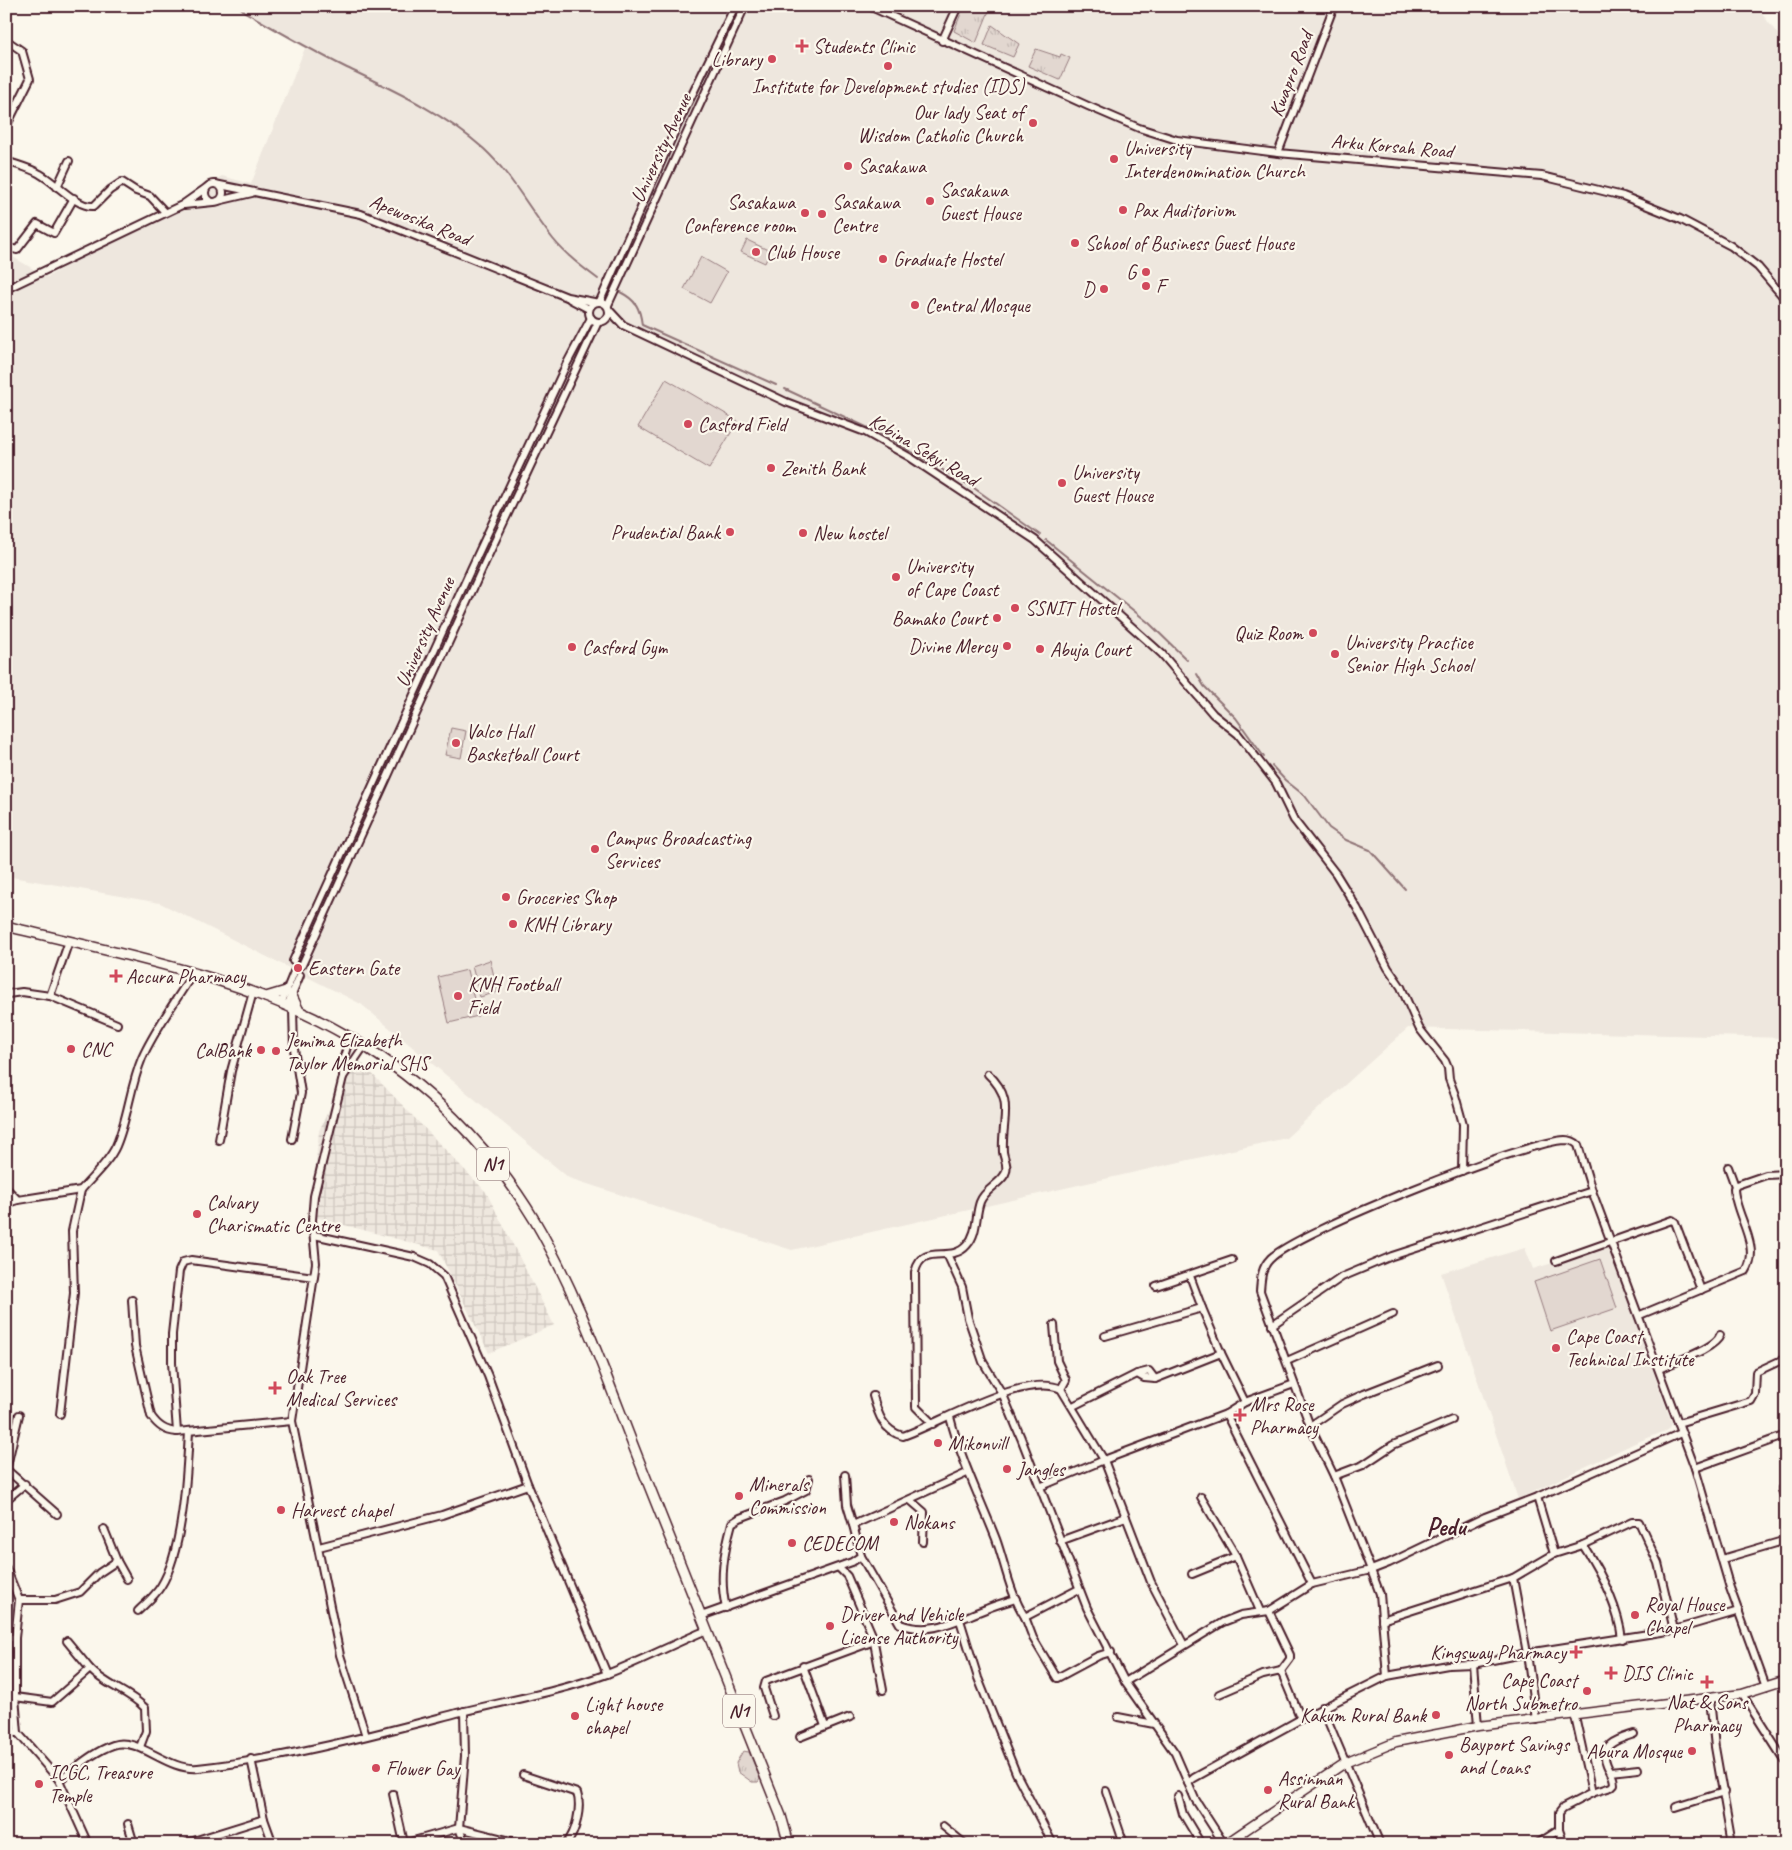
<svg xmlns="http://www.w3.org/2000/svg" width="1792" height="1850" viewBox="0 0 1792 1850" font-family="Caveat,sans-serif">
  <style>
    .built { fill: #eee7de }
    .industrial { fill: url(#industrial-grid) }
    .grass { fill: url(#grass-tufts); stroke: #967b7e }
    .garden { fill: #e2d7d0; stroke: #967b7e }
    .lines { fill: none; stroke-linecap: round; stroke-linejoin: round }
    .stream { stroke: #907477; stroke-width: 2 }
    .minor-casing { stroke: #4a1f2b; stroke-width: 10 }
    .major-casing { stroke: #4a1f2b; stroke-width: 11 }
    .highway-casing { stroke: #4a1f2b; stroke-width: 12 }
    .minor { stroke: #fbf7ec; stroke-width: 6 }
    .major { stroke: #fbf7ec; stroke-width: 8 }
    .highway { stroke: #fbf7ec; stroke-width: 9 }
    .poi-dot { fill: #d1495b; stroke: #fbf7ec; stroke-width: 2 }
    .labels { text-anchor: middle; dominant-baseline: central; stroke-width: 4.5; stroke-linejoin: round; paint-order: stroke }
    .shield { fill: #fbf7ec; stroke: #7f6065; stroke-width: 1 }
    .shield-label { font-size: 19px; font-weight: bold; fill: #4a1f2b }
    .poi-label { font-size: 20px; fill: #4a1f2b; stroke: #fbf7ec; text-anchor: start }
    .street-label { font-size: 20px; fill: #4a1f2b; stroke: #fbf7ec }
    .district-label { font-size: 25px; font-weight: bold; fill: #4a1f2b; stroke: #fbf7ec }
  </style>
  <defs>
    <pattern id="industrial-grid" width="8" height="8" patternUnits="userSpaceOnUse" patternTransform="scale(1.25)"><rect width="8" height="8" fill="#eee7de"/><path d="M0 4h8M4 0v8" fill="none" stroke="#cec6bf"/></pattern>
    <pattern id="grass-tufts" width="24" height="20" patternUnits="userSpaceOnUse" patternTransform="scale(1.25)"><rect width="24" height="20" fill="#e2d7d0"/><path d="M3 7l-1-3M5 7V3M7 7l1-3M15 17l-1-3M17 17v-4M19 17l1-3" fill="none" stroke="#c3b8b3"/></pattern>
  </defs>
  <rect width="100%" height="100%" fill="#fbf7ec"/>
  <filter id="ink" filterUnits="userSpaceOnUse"><feTurbulence type="fractalNoise" baseFrequency=".02" numOctaves="2"/><feDisplacementMap in="SourceGraphic" scale="10" xChannelSelector="R" yChannelSelector="G"/><feConvolveMatrix kernelMatrix="1 2 1 2 8 2 1 2 1" color-interpolation-filters="sRGB"/></filter>
  <g filter="url(#ink)">
    <g class="built">
      <polygon points="240,6 1756,6 1786,45 1786,1038 1408,1028 1286,1138 792,1250 569,1178 361,1004 160,903 6,876 6,253 47,277 222,176 251,184 305,48 260,21"/>
      <polygon points="1608,1246 1672,1424 1668,1430 1635,1443 1518,1499 1441,1273 1525,1248 1533,1269"/>
    </g>
    <polygon class="industrial" points="354,1055 486,1192 554,1325 489,1353 438,1250 311,1216 319,1131"/>
    <g class="grass">
      <polygon points="964,6 991,6 976,43 954,31"/>
      <polygon points="992,25 1019,44 1013,57 984,45"/>
      <polygon points="1036,49 1060,57 1061,54 1070,58 1060,80 1028,66"/>
      <polygon points="743,1751 749,1752 760,1779 758,1782 752,1782 738,1772 736,1763"/>
    </g>
    <g class="garden">
      <polygon points="747,240 770,251 765,263 741,252"/>
      <polygon points="701,257 727,272 710,303 684,289"/>
      <polygon points="666,379 738,421 709,469 638,427"/>
      <polygon points="451,728 466,731 461,758 445,755"/>
      <polygon points="490,960 498,992 480,997 472,966"/>
      <polygon points="467,970 478,1016 449,1023 438,977"/>
      <polygon points="1600,1259 1617,1308 1550,1331 1534,1282"/>
    </g>
    <g class="lines">
      <g class="stream">
        <path d="M239,6L245,12C278,31 311,50 345,67C393,90 444,113 484,149C512,175 529,209 553,239C566,255 582,267 598,279"/>
        <path d="M620,292C636,300 640,308 642,325L776,385"/>
        <polyline points="785,389 879,433 974,488 1040,535"/>
        <polyline points="1046,540 1149,623 1187,660"/>
        <polyline points="1197,674 1204,686 1236,718 1264,757"/>
        <polyline points="1272,766 1285,780 1305,796 1329,828 1346,840 1370,850 1405,889"/>
      </g>
      <g class="minor-casing">
        <g id="minor">
          <polyline points="869,6 1088,106 1139,128 1177,140 1278,153 1542,176 1623,196 1680,219 1731,246 1758,267 1786,300"/>
          <polyline points="6,40 22,51 30,79 6,127"/>
          <polyline points="942,41 958,6"/>
          <polyline points="1278,153 1334,6"/>
          <path d="M6,161C17,165 30,168 40,174C55,182 77,208 94,206L110,190L122,182L136,191L150,196L165,212"/>
          <polyline points="215,184 361,214 567,297 594,302"/>
          <circle cx="214" cy="193" r="9"/>
          <polyline points="57,187 69,161"/>
          <polyline points="218,201 252,193"/>
          <polyline points="184,205 213,202"/>
          <polyline points="6,247 17,250 37,224 54,233 74,198"/>
          <polyline points="6,289 182,205 206,188"/>
          <polyline points="570,299 589,309"/>
          <polyline points="600,301 677,126 735,6"/>
          <circle cx="599" cy="312" r="10"/>
          <polyline points="608,305 745,6"/>
          <polyline points="610,311 623,325 786,402 865,432 911,458 1035,540 1162,654 1213,714 1238,734 1276,783 1294,820 1336,874 1357,908 1388,968 1401,987 1419,1028 1445,1061 1448,1068 1449,1079 1455,1095 1463,1124 1462,1171"/>
          <polyline points="293,961 471,569 566,365 591,318"/>
          <polyline points="302,965 487,558 598,322"/>
          <polyline points="8,994 22,992 50,996 69,941"/>
          <polyline points="50,996 117,1024"/>
          <polyline points="281,1004 294,972"/>
          <polyline points="287,1006 300,975"/>
          <polyline points="364,1046 343,1077 314,1196 312,1220 316,1263 292,1421 340,1655 366,1736"/>
          <polyline points="343,1077 343,1060 350,1037"/>
          <polyline points="292,1139 301,1093 294,1049 293,1009"/>
          <polyline points="219,1140 231,1071 253,992"/>
          <polyline points="1728,1167 1735,1186"/>
          <polyline points="6,1188 18,1200"/>
          <path d="M6,1204L18,1200L81,1190C92,1177 109,1162 116,1146C128,1118 130,1087 142,1058C155,1029 176,1001 193,973"/>
          <polyline points="314,1235 414,1257 430,1264 444,1276 488,1376 528,1485"/>
          <polyline points="947,1254 962,1287 968,1318 983,1362 1003,1395 1021,1438 1087,1608 1125,1682 1175,1753 1188,1783"/>
          <polyline points="1556,1261 1672,1220 1675,1222 1701,1290"/>
          <polyline points="1190,1276 1202,1308"/>
          <polyline points="1156,1286 1232,1260"/>
          <path d="M132,1300L135,1346L151,1416C158,1426 165,1431 177,1432L292,1421"/>
          <path d="M1640,1315L1746,1271C1762,1246 1734,1214 1734,1188L1737,1185L1766,1175L1786,1174"/>
          <polyline points="1054,1325 1057,1361 1066,1380 1061,1389"/>
          <polyline points="1272,1325 1342,1277 1392,1256 1592,1191"/>
          <polyline points="1105,1336 1202,1308 1221,1353"/>
          <polyline points="1287,1361 1393,1314"/>
          <path d="M1659,1369C1673,1362 1716,1349 1720,1335"/>
          <polyline points="1137,1374 1149,1371 1155,1379"/>
          <path d="M873,1396C878,1414 883,1431 903,1436C940,1423 1025,1372 1061,1389L1104,1460L1151,1582L1184,1645"/>
          <polyline points="1073,1406 1137,1374 1144,1378 1155,1379 1221,1353 1245,1402"/>
          <polyline points="60,1414 74,1293 72,1231 81,1190"/>
          <polyline points="1226,1414 1312,1584"/>
          <path d="M950,1417C961,1460 980,1498 996,1539C1005,1564 1010,1594 1025,1617L1079,1589"/>
          <polyline points="1678,1423 1751,1401 1755,1394 1756,1372 1786,1358"/>
          <path d="M933,1424L916,1407L915,1272C923,1241 950,1265 967,1245C978,1233 975,1216 980,1202C985,1189 999,1185 1005,1174C1009,1167 1004,1159 1003,1152C1001,1119 1016,1100 988,1074"/>
          <polyline points="1310,1426 1342,1404 1364,1394 1438,1365"/>
          <polyline points="177,1432 172,1363 172,1334 179,1271 183,1262 191,1260 314,1277"/>
          <polyline points="1695,1468 1786,1435"/>
          <polyline points="6,1470 19,1415"/>
          <polyline points="7,1470 57,1514"/>
          <polyline points="845,1475 847,1505 853,1525"/>
          <polyline points="1334,1476 1363,1465 1393,1445 1452,1420"/>
          <polyline points="1786,1483 1782,1490 1786,1500"/>
          <polyline points="1042,1486 1104,1460 1226,1414 1245,1402 1294,1384"/>
          <polyline points="1201,1497 1236,1556"/>
          <path d="M1537,1497L1485,1517L1389,1563L1371,1570L1334,1476L1310,1426L1260,1291C1261,1280 1261,1268 1270,1259C1295,1232 1526,1141 1565,1140C1571,1140 1574,1141 1578,1145L1592,1191L1695,1468L1730,1588L1766,1687"/>
          <polyline points="6,1500 25,1484"/>
          <polyline points="910,1500 924,1512 923,1542"/>
          <polyline points="104,1529 117,1561"/>
          <polyline points="1060,1541 1126,1517"/>
          <path d="M1583,1545C1601,1573 1618,1605 1622,1639"/>
          <polyline points="319,1547 442,1515 528,1485 607,1674"/>
          <polyline points="1554,1554 1583,1545 1632,1522 1639,1522 1658,1563 1674,1630"/>
          <path d="M861,1556L900,1624C932,1636 956,1620 986,1609C995,1605 1006,1602 1016,1599"/>
          <polyline points="1722,1559 1786,1540"/>
          <polyline points="6,1568 19,1600 15,1638 15,1697 18,1733 59,1780 88,1844"/>
          <polyline points="1192,1574 1236,1556 1260,1611"/>
          <polyline points="1513,1578 1527,1653 1674,1630 1739,1611"/>
          <polyline points="19,1600 55,1600 80,1592 99,1573 117,1561 127,1579"/>
          <path d="M726,1608C719,1579 724,1552 732,1523L740,1518L785,1501L806,1490L809,1479"/>
          <path d="M138,1611C146,1603 155,1596 161,1586C183,1551 187,1473 189,1431"/>
          <polyline points="1269,1611 1290,1655 1290,1659 1281,1671"/>
          <polyline points="701,1616 852,1562 861,1556 853,1525 967,1473"/>
          <polyline points="1025,1617 1033,1638 1057,1678 1098,1656 1111,1652"/>
          <polyline points="960,1620 978,1678 1016,1773 1053,1844"/>
          <polyline points="1382,1620 1513,1578 1554,1554 1537,1497 1681,1433"/>
          <polyline points="873,1637 883,1690"/>
          <polyline points="6,1638 15,1638"/>
          <polyline points="1473,1664 1527,1653 1536,1720"/>
          <polyline points="803,1666 825,1726"/>
          <path d="M90,1669C106,1686 129,1691 145,1708L146,1731L140,1747"/>
          <polyline points="1125,1682 1223,1622 1241,1615 1269,1611 1312,1584 1371,1570 1380,1594 1387,1676"/>
          <polyline points="1219,1694 1263,1675 1281,1671 1301,1719 1387,1676 1448,1665 1473,1664 1478,1726"/>
          <polyline points="1742,1694 1786,1763"/>
          <polyline points="15,1697 52,1702 90,1669 67,1641"/>
          <polyline points="1710,1699 1715,1747 1732,1844"/>
          <polyline points="1322,1707 1380,1844"/>
          <polyline points="464,1711 465,1756 459,1828 465,1844"/>
          <polyline points="773,1716 764,1688 766,1681 869,1643 873,1637 847,1576 839,1568"/>
          <polyline points="1118,1717 1154,1724"/>
          <polyline points="6,1732 18,1733"/>
          <polyline points="800,1737 850,1717"/>
          <polyline points="251,1759 264,1819 273,1844"/>
          <polyline points="1611,1772 1638,1769"/>
          <path d="M523,1775L577,1793C582,1807 576,1833 566,1844"/>
          <path d="M59,1780C76,1768 93,1752 113,1745C139,1736 166,1771 198,1768C285,1759 376,1734 461,1712C510,1700 559,1692 607,1674C641,1661 673,1644 707,1630"/>
          <polyline points="1106,1791 1124,1844"/>
          <path d="M1592,1793L1611,1787L1614,1784C1614,1776 1610,1772 1607,1765C1598,1744 1619,1739 1634,1734"/>
          <polyline points="393,1794 404,1843"/>
          <polyline points="1178,1796 1183,1814 1201,1844"/>
          <polyline points="1676,1807 1724,1792"/>
          <polyline points="128,1824 134,1844"/>
          <polyline points="943,1826 965,1844"/>
          <polyline points="1241,1833 1246,1844"/>
          <polyline points="187,1843 264,1819"/>
          <polyline points="403,1844 459,1828 523,1844"/>
          <polyline points="1224,1844 1195,1799 1188,1783 1194,1778 1301,1719"/>
          <polyline points="1537,1844 1559,1830"/>
          <polyline points="1564,1844 1559,1830 1559,1813 1563,1808 1592,1793 1575,1716"/>
        </g>
      </g>
      <g class="major-casing">
        <polyline id="major" points="1225,1844 1345,1763 1396,1742 1478,1726 1742,1694 1786,1680"/>
      </g>
      <g class="highway-casing">
        <g id="highway">
          <path d="M6,926C122,955 246,976 351,1038C424,1081 491,1147 535,1221C582,1301 611,1392 646,1478C691,1590 735,1703 781,1816L789,1844"/>
          <polyline points="291,994 299,1011"/>
          <polyline points="266,997 286,991"/>
        </g>
      </g>
      <use href="#minor" class="minor"/>
      <use href="#major" class="major"/>
      <use href="#highway" class="highway"/>
    </g>
  </g>
  <g class="poi-dot">
    <path d="M799.5 38.5h5v5h5v5h-5v5h-5v-5h-5v-5h5z"/>
    <circle cx="772" cy="59" r="5"/>
    <circle cx="888" cy="66" r="5"/>
    <circle cx="1033" cy="123" r="5"/>
    <circle cx="1114" cy="159" r="5"/>
    <circle cx="848" cy="166" r="5"/>
    <circle cx="930" cy="201" r="5"/>
    <circle cx="1123" cy="210" r="5"/>
    <circle cx="805" cy="213" r="5"/>
    <circle cx="822" cy="214" r="5"/>
    <circle cx="1075" cy="243" r="5"/>
    <circle cx="756" cy="252" r="5"/>
    <circle cx="883" cy="259" r="5"/>
    <circle cx="1146" cy="272" r="5"/>
    <circle cx="1146" cy="286" r="5"/>
    <circle cx="1104" cy="289" r="5"/>
    <circle cx="915" cy="305" r="5"/>
    <circle cx="688" cy="424" r="5"/>
    <circle cx="771" cy="468" r="5"/>
    <circle cx="1062" cy="483" r="5"/>
    <circle cx="730" cy="532" r="5"/>
    <circle cx="803" cy="533" r="5"/>
    <circle cx="896" cy="577" r="5"/>
    <circle cx="1015" cy="608" r="5"/>
    <circle cx="997" cy="618" r="5"/>
    <circle cx="1313" cy="633" r="5"/>
    <circle cx="1007" cy="646" r="5"/>
    <circle cx="572" cy="647" r="5"/>
    <circle cx="1040" cy="649" r="5"/>
    <circle cx="1335" cy="654" r="5"/>
    <circle cx="456" cy="743" r="5"/>
    <circle cx="595" cy="849" r="5"/>
    <circle cx="506" cy="897" r="5"/>
    <circle cx="513" cy="924" r="5"/>
    <circle cx="298" cy="968" r="5"/>
    <path d="M113.5 968.5h5v5h5v5h-5v5h-5v-5h-5v-5h5z"/>
    <circle cx="458" cy="996" r="5"/>
    <circle cx="71" cy="1049" r="5"/>
    <circle cx="261" cy="1050" r="5"/>
    <circle cx="276" cy="1051" r="5"/>
    <circle cx="197" cy="1214" r="5"/>
    <circle cx="1556" cy="1348" r="5"/>
    <path d="M272.5 1380.5h5v5h5v5h-5v5h-5v-5h-5v-5h5z"/>
    <path d="M1237.5 1407.5h5v5h5v5h-5v5h-5v-5h-5v-5h5z"/>
    <circle cx="938" cy="1443" r="5"/>
    <circle cx="1007" cy="1469" r="5"/>
    <circle cx="739" cy="1496" r="5"/>
    <circle cx="281" cy="1510" r="5"/>
    <circle cx="894" cy="1522" r="5"/>
    <circle cx="792" cy="1543" r="5"/>
    <circle cx="1635" cy="1615" r="5"/>
    <circle cx="830" cy="1626" r="5"/>
    <path d="M1573.5 1644.5h5v5h5v5h-5v5h-5v-5h-5v-5h5z"/>
    <path d="M1608.5 1665.5h5v5h5v5h-5v5h-5v-5h-5v-5h5z"/>
    <path d="M1704.5 1674.5h5v5h5v5h-5v5h-5v-5h-5v-5h5z"/>
    <circle cx="1587" cy="1691" r="5"/>
    <circle cx="1436" cy="1715" r="5"/>
    <circle cx="575" cy="1716" r="5"/>
    <circle cx="1692" cy="1751" r="5"/>
    <circle cx="1449" cy="1755" r="5"/>
    <circle cx="376" cy="1768" r="5"/>
    <circle cx="39" cy="1784" r="5"/>
    <circle cx="1268" cy="1790" r="5"/>
  </g>
  <g class="labels">
    <g class="shield">
      <rect x="477" y="1147.5" width="32" height="33" rx="4"/>
      <rect x="723" y="1694.5" width="32" height="33" rx="4"/>
    </g>
    <g class="shield-label">
      <text x="493" y="1164">N1</text>
      <text x="739" y="1711">N1</text>
    </g>
    <g class="poi-label">
      <text x="813" y="46">Students Clinic</text>
      <text x="762" y="59" text-anchor="end">Library</text>
      <text x="888" y="86" text-anchor="middle">Institute for Development studies (IDS)</text>
      <text x="1023" y="112" text-anchor="end">Our lady Seat of<tspan x="1023" dy="23">Wisdom Catholic Church</tspan></text>
      <text x="1124" y="148">University<tspan x="1124" dy="23">Interdenomination Church</tspan></text>
      <text x="858" y="166">Sasakawa</text>
      <text x="940" y="190">Sasakawa<tspan x="940" dy="23">Guest House</tspan></text>
      <text x="795" y="202" text-anchor="end">Sasakawa<tspan x="795" dy="23">Conference room</tspan></text>
      <text x="832" y="202">Sasakawa<tspan x="832" dy="23">Centre</tspan></text>
      <text x="1133" y="210">Pax Auditorium</text>
      <text x="1085" y="243">School of Business Guest House</text>
      <text x="766" y="252">Club House</text>
      <text x="893" y="259">Graduate Hostel</text>
      <text x="1136" y="272" text-anchor="end">G</text>
      <text x="1156" y="286">F</text>
      <text x="1094" y="289" text-anchor="end">D</text>
      <text x="925" y="305">Central Mosque</text>
      <text x="698" y="424">Casford Field</text>
      <text x="781" y="468">Zenith Bank</text>
      <text x="1072" y="472">University<tspan x="1072" dy="23">Guest House</tspan></text>
      <text x="720" y="532" text-anchor="end">Prudential Bank</text>
      <text x="813" y="533">New hostel</text>
      <text x="906" y="566">University<tspan x="906" dy="23">of Cape Coast</tspan></text>
      <text x="1025" y="608">SSNIT Hostel</text>
      <text x="987" y="618" text-anchor="end">Bamako Court</text>
      <text x="1303" y="633" text-anchor="end">Quiz Room</text>
      <text x="1345" y="642">University Practice<tspan x="1345" dy="23">Senior High School</tspan></text>
      <text x="997" y="646" text-anchor="end">Divine Mercy</text>
      <text x="582" y="647">Casford Gym</text>
      <text x="1050" y="649">Abuja Court</text>
      <text x="466" y="731">Valco Hall<tspan x="466" dy="23">Basketball Court</tspan></text>
      <text x="605" y="838">Campus Broadcasting<tspan x="605" dy="23">Services</tspan></text>
      <text x="516" y="897">Groceries Shop</text>
      <text x="523" y="924">KNH Library</text>
      <text x="308" y="968">Eastern Gate</text>
      <text x="126" y="976">Accura Pharmacy</text>
      <text x="468" y="984">KNH Football<tspan x="468" dy="23">Field</tspan></text>
      <text x="286" y="1040">Jemima Elizabeth<tspan x="286" dy="23">Taylor Memorial SHS</tspan></text>
      <text x="81" y="1049">CNC</text>
      <text x="251" y="1050" text-anchor="end">CalBank</text>
      <text x="207" y="1202">Calvary<tspan x="207" dy="23">Charismatic Centre</tspan></text>
      <text x="1566" y="1336">Cape Coast<tspan x="1566" dy="23">Technical Institute</tspan></text>
      <text x="286" y="1376">Oak Tree<tspan x="286" dy="23">Medical Services</tspan></text>
      <text x="1250" y="1404">Mrs Rose<tspan x="1250" dy="23">Pharmacy</tspan></text>
      <text x="948" y="1443">Mikonvill</text>
      <text x="1017" y="1469">Jangles</text>
      <text x="749" y="1484">Minerals<tspan x="749" dy="23">Commission</tspan></text>
      <text x="291" y="1510">Harvest chapel</text>
      <text x="904" y="1522">Nokans</text>
      <text x="802" y="1543">CEDECOM</text>
      <text x="1645" y="1604">Royal House<tspan x="1645" dy="23">Chapel</tspan></text>
      <text x="840" y="1614">Driver and Vehicle<tspan x="840" dy="23">License Authority</tspan></text>
      <text x="1566" y="1652" text-anchor="end">Kingsway Pharmacy</text>
      <text x="1622" y="1673">DIS Clinic</text>
      <text x="1577" y="1680" text-anchor="end">Cape Coast<tspan x="1577" dy="23">North Submetro</tspan></text>
      <text x="1707" y="1702" text-anchor="middle">Nat &amp; Sons<tspan x="1707" dy="23">Pharmacy</tspan></text>
      <text x="585" y="1704">Light house<tspan x="585" dy="23">chapel</tspan></text>
      <text x="1426" y="1715" text-anchor="end">Kakum Rural Bank</text>
      <text x="1459" y="1744">Bayport Savings<tspan x="1459" dy="23">and Loans</tspan></text>
      <text x="1682" y="1751" text-anchor="end">Abura Mosque</text>
      <text x="386" y="1768">Flower Gay</text>
      <text x="49" y="1772">ICGC, Treasure<tspan x="49" dy="23">Temple</tspan></text>
      <text x="1278" y="1778">Assinman<tspan x="1278" dy="23">Rural Bank</tspan></text>
    </g>
    <g class="street-label">
      <text transform="translate(1291 74) rotate(-69)">Kwapro Road</text>
      <text transform="translate(1392 146) rotate(5)">Arku Korsah Road</text>
      <text transform="translate(661 148) rotate(-65)">University Avenue</text>
      <text transform="translate(420 220) rotate(22)">Apewosika Road</text>
      <text transform="translate(924 450) rotate(31)">Kobina Sekyi Road</text>
      <text transform="translate(425 632) rotate(-66)">University Avenue</text>
    </g>
    <g class="district-label">
      <text x="1446" y="1527">Pedu</text>
    </g>
  </g>
  <rect width="1792" height="1850" fill="none" stroke="#fbf7ec" stroke-width="25"/>
  <rect x="12" y="12" width="1767" height="1825" fill="none" stroke="#4a1f2b" stroke-width="2" filter="url(#ink)"/>
</svg>
